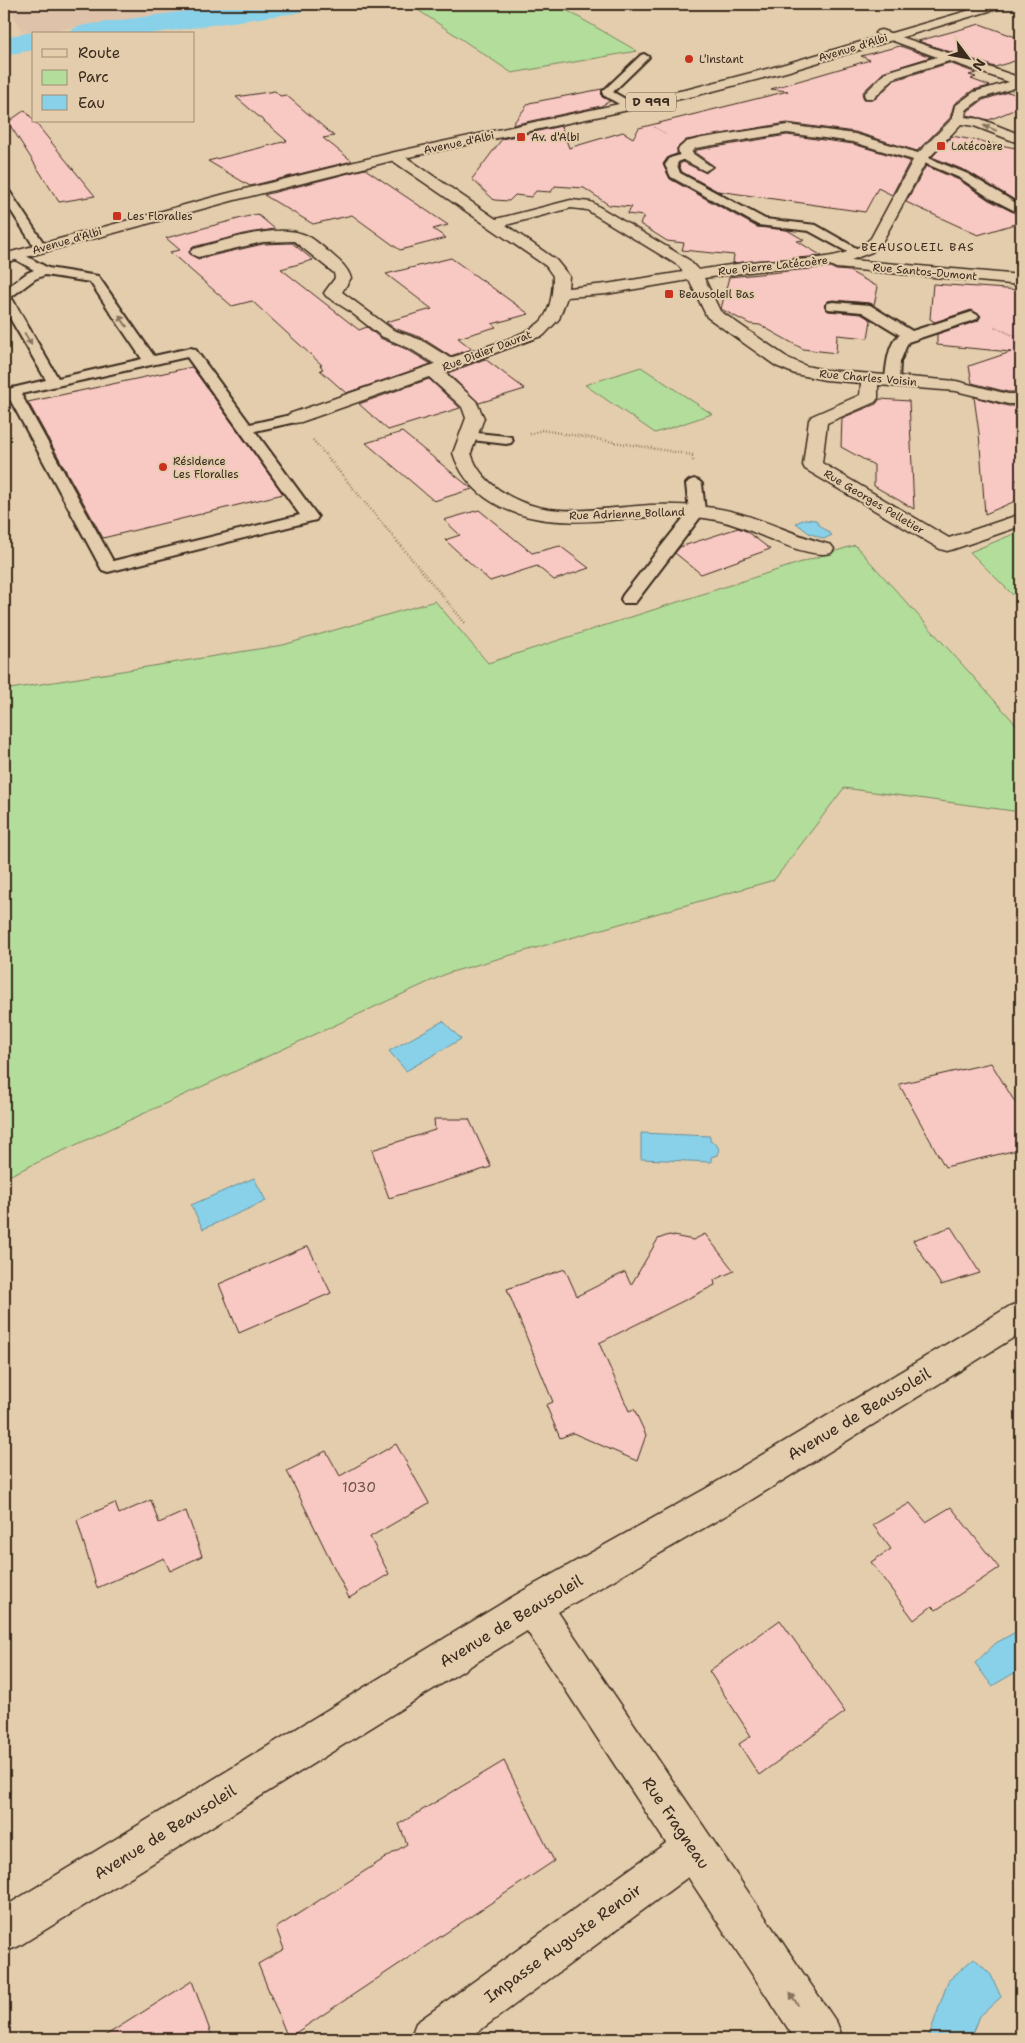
<svg xmlns="http://www.w3.org/2000/svg" width="1025" height="2043" viewBox="0 0 1025 2043" font-family="'Shantell Sans',sans-serif">
  <style>
    .built { fill: #dfc2aa }
    .green { fill: #b3dd9a; stroke: #77845c }
    .water { fill: #88d1e9; stroke: #698e98 }
    .lines { fill: none; stroke-linecap: round; stroke-linejoin: round }
    .river { fill: #88d1e9; fill-rule: evenodd }
    .building { fill: #f8c8c2; stroke: #3b2a1e }
    .service-casing { stroke: #3b2a1e; stroke-width: 4 }
    .minor-casing { stroke: #3b2a1e; stroke-width: 3 }
    .primary-casing { stroke: #3b2a1e; stroke-width: 3 }
    .path-far2 { stroke: #3b2a1e; stroke-width: 1; stroke-dasharray: 0.5 2; stroke-linecap: butt }
    .path-far1 { stroke: #3b2a1e; stroke-width: 2; stroke-dasharray: 0.5 2; stroke-linecap: butt }
    .path { stroke: #3b2a1e; stroke-width: 2.5; stroke-dasharray: 0.5 2.5; stroke-linecap: butt }
    .service { fill: #e3cdac; fill-rule: evenodd }
    .minor { fill: #e3cdac; fill-rule: evenodd }
    .primary { fill: #e3cdac; fill-rule: evenodd }
    .oneway { fill: #87735e }
    .poi-dot { fill: #c8321e; stroke: #e3cdac; stroke-width: 2 }
    .labels { text-anchor: middle; dominant-baseline: central; stroke-width: 4; stroke-linejoin: round; paint-order: stroke }
    .far-street-label { font-size: 11px; fill: #3b2a1e; stroke: #e3cdac }
    .far-poi-label { font-size: 11px; fill: #3b2a1e; stroke: #e3cdac; text-anchor: start }
    .shield { fill: #e3cdac; stroke: #6d5b49; stroke-width: 1 }
    .shield-label { font-size: 12px; font-weight: bold; fill: #3b2a1e }
    .far-neighbourhood-label { font-size: 12px; letter-spacing: 1px; fill: #3b2a1e; stroke: #e3cdac }
    .near-number-label { font-size: 14px; fill: #6a5247 }
    .near-street-label { font-size: 16px; fill: #3b2a1e; stroke: #e3cdac }
  </style>
  <rect width="100%" height="100%" fill="#e3cdac"/>
  <filter id="ink" filterUnits="userSpaceOnUse"><feTurbulence type="fractalNoise" baseFrequency=".02" numOctaves="2"/><feDisplacementMap in="SourceGraphic" scale="10" xChannelSelector="R" yChannelSelector="G"/><feConvolveMatrix kernelMatrix="1 2 1 2 8 2 1 2 1" color-interpolation-filters="sRGB"/></filter>
  <g filter="url(#ink)">
    <polygon class="built" points="8,4 234,4 24,35"/>
    <g class="green">
      <polygon points="409,4 556,4 637,51 512,73"/>
      <polygon points="641,367 712,414 655,433 585,385"/>
      <polygon points="1021,531 1021,603 970,552"/>
      <polygon points="855,545 1021,730 1021,812 844,788 774,880 448,973 4,1178 4,690 283,645 435,601 488,663"/>
    </g>
    <g class="water">
      <polygon points="805,519 816,520 819,525 832,535 824,539 809,533 796,523"/>
      <polygon points="443,1021 461,1039 406,1071 389,1051"/>
      <polygon points="641,1133 710,1136 710,1141 716,1144 719,1149 717,1155 711,1157 711,1162 641,1159"/>
      <polygon points="254,1178 266,1201 203,1229 191,1205"/>
      <polygon points="1021,1629 1021,1669 992,1686 975,1663 996,1643"/>
      <polygon points="974,1958 991,1975 1001,1997 980,2016 971,2039 928,2039 948,1981"/>
    </g>
    <g class="lines">
      <g class="river">
        <polygon points="237,4 310,4 306,10 296,13 149,34 70,34 74,28 85,25"/>
        <polygon points="34,32 41,34 34,34 34,50 4,55 4,37"/>
      </g>
    </g>
    <g class="building">
      <polygon points="980,24 1021,39 1021,59 995,67 918,41"/>
      <polygon points="900,46 931,57 885,71 864,91 862,94 864,99 875,99 895,80 949,63 976,73 969,75 976,77 971,79 990,86 973,90 954,104 950,118 917,151 855,132 787,123 686,140 677,148 677,154 668,157 663,164 670,179 757,227 787,230 804,240 797,241 822,256 733,263 734,255 682,250 684,243 667,241 640,224 644,216 627,214 632,207 609,205 584,188 555,186 551,192 536,191 531,197 515,195 509,201 494,200 472,179 502,139 561,126 569,148 623,132 633,138 639,128 788,91 771,89 870,60 861,56"/>
      <polygon points="602,89 602,97 610,101 601,106 512,125 529,103"/>
      <polygon points="275,91 280,96 286,95 334,136 323,138 352,161 250,186 208,161 287,141 236,97"/>
      <polygon points="1008,92 1021,96 1021,107 989,120 967,115 968,111 983,100"/>
      <polygon points="25,110 34,121 95,196 59,202 8,122"/>
      <polygon points="787,135 853,144 910,161 892,195 878,188 865,212 718,191 723,194 682,172 679,165 683,162 706,173 714,166 694,152 697,150"/>
      <polygon points="952,136 1021,149 1021,204 969,172 932,157"/>
      <polygon points="926,166 959,180 989,200 1021,216 1021,222 978,235 906,202"/>
      <polygon points="365,169 448,225 433,229 446,238 400,250 352,215 313,224 264,195"/>
      <polygon points="257,214 275,229 248,233 193,247 189,253 198,259 263,244 292,243 313,260 281,269 359,330 367,327 380,338 408,350 431,364 346,393 320,370 323,369 320,365 322,365 252,301 232,306 170,252 180,250 166,238"/>
      <polygon points="451,258 529,314 492,324 496,327 458,338 472,349 450,356 422,338 394,328 386,322 432,309 386,274"/>
      <polygon points="830,267 836,270 849,271 878,287 874,305 870,303 833,300 828,301 824,305 828,311 861,314 871,320 868,338 837,335 836,353 803,349 760,325 750,324 721,309 729,277"/>
      <polygon points="933,284 1021,290 1021,392 1008,392 972,383 969,366 1011,352 937,345 937,334 978,321 981,316 971,310 935,322 930,319"/>
      <polygon points="485,359 525,389 479,403 448,373"/>
      <polygon points="192,367 283,494 103,538 28,402"/>
      <polygon points="429,379 460,408 388,430 359,404"/>
      <polygon points="974,397 1008,406 1021,406 1021,477 1017,479 1020,499 985,514 979,433"/>
      <polygon points="880,399 909,401 914,509 874,486 874,465 841,447 842,418 876,404"/>
      <polygon points="402,432 472,489 434,501 366,443"/>
      <polygon points="479,510 532,553 560,546 589,568 554,580 537,566 490,581 445,540 460,535 444,520"/>
      <polygon points="738,528 746,531 770,549 701,574 675,553 680,547"/>
      <polygon points="991,1063 1021,1112 1021,1149 945,1167 899,1084"/>
      <polygon points="434,1119 469,1119 491,1167 389,1198 372,1150 435,1130"/>
      <polygon points="951,1227 980,1273 941,1285 913,1240"/>
      <polygon points="705,1234 734,1271 714,1280 715,1285 599,1343 629,1411 634,1409 646,1435 637,1461 573,1433 560,1438 546,1405 553,1402 507,1289 565,1269 577,1296 625,1272 631,1285 658,1239 669,1235 693,1240"/>
      <polygon points="308,1246 331,1293 239,1333 219,1284"/>
      <polygon points="396,1444 429,1503 370,1537 389,1574 349,1598 287,1471 326,1451 340,1476"/>
      <polygon points="151,1500 159,1523 186,1511 202,1556 170,1571 164,1558 97,1588 77,1520 115,1503 119,1514"/>
      <polygon points="910,1503 926,1522 951,1507 999,1568 936,1610 932,1606 914,1620 871,1562 891,1549 873,1525"/>
      <polygon points="780,1620 845,1712 759,1775 739,1744 751,1736 709,1671"/>
      <polygon points="504,1761 554,1861 288,2038 258,1964 284,1949 276,1928 407,1844 399,1824"/>
      <polygon points="192,1981 213,2039 100,2039"/>
    </g>
    <g class="lines">
      <g class="service-casing">
        <g id="service">
          <polygon points="644,54 649,57 647,59 613,92 636,105 637,107 636,109 628,109 603,95 603,91 641,55"/>
          <polygon points="687,153 693,156 678,162 677,165 680,173 765,219 816,225 863,252 857,256 853,255 809,231 758,225 671,177 665,165 670,158"/>
          <polygon points="921,155 968,174 1021,206 1021,214 990,198 960,178 917,160 915,158"/>
          <polygon points="4,188 8,189 47,248 45,251 41,252 35,248 4,200"/>
          <path d="M17,251L48,268L98,276L154,356L190,348L195,349L250,424L295,414L300,415L302,418L300,421L255,431L318,517L316,520L108,572L102,570L6,392L8,389L46,380L4,308V290L27,273L34,270L13,258L11,255ZM45,275L90,282L142,359L58,378L11,297L35,279ZM187,357L300,515L113,561L21,394Z"/>
          <path d="M833,302L870,305L912,331L972,312L979,316L977,319L908,342L900,362L899,381L892,385L885,381C886,369 888,341 900,335L862,312L828,309L826,306L828,303Z"/>
          <polygon points="468,432 506,436 511,437 513,440 511,443 506,444 463,439 461,436 463,433"/>
          <polygon points="694,479 699,481 702,484 705,511 635,603 623,603 621,599 623,595 689,511 686,484 689,481"/>
        </g>
      </g>
      <g class="minor-casing">
        <g id="minor">
          <path d="M881,30L1021,78V86L982,98L966,110L965,117L981,119L1021,135V144L974,126L961,124L927,160L881,244L872,252L851,260L1021,275V285L836,268L830,265L757,271L704,278L720,311L788,358L806,366L825,370L956,381L1008,394H1021V404H1008L956,391L878,385V398L875,402L827,423L822,463L949,538L1021,514V526L954,549L947,551L940,549L805,469L803,465L809,420L812,416L860,395L861,383L825,380L795,374L776,366L707,317L689,280L606,294L567,297L559,319L544,335L444,372L476,401L484,418L471,453C476,469 485,479 498,489C545,522 597,508 650,505C672,504 693,505 715,508C755,514 791,535 831,545L834,549L831,553C803,560 748,525 716,520C701,517 686,516 671,516C609,517 541,536 486,498C470,486 459,472 453,453L466,418L462,407L429,377L301,422L295,423L289,422L286,418L289,414L435,364L409,348L381,336L348,310L326,296L324,293L335,278L334,273L294,241L263,242L198,257L193,255L190,252L193,249C222,242 275,223 303,234C313,237 321,246 329,252C338,260 347,266 351,278L342,292L393,330L421,340L450,358C471,351 529,336 542,320C551,309 553,291 553,276L546,266L390,159L388,156L390,153H400L496,219L571,200L591,202L689,260L698,270C718,267 739,263 759,261C791,259 847,263 871,238L913,160L853,142L787,133L696,148L692,151V153L712,167L705,171L680,158L678,149L686,142L702,138L787,125L855,134L918,153L952,119L955,106L974,92L1009,82L949,61L894,78L874,98H866L864,95L866,92L886,72L937,57L877,35L875,33L877,31ZM571,208L587,210L679,266L683,272L606,284L568,288L569,276L556,260L506,225Z"/>
          <polygon points="1021,1302 1021,1333 730,1513 558,1612 837,2023 843,2039 795,2039 688,1877 468,2039 410,2039 416,2023 666,1843 527,1631 19,1946 4,1952 4,1907 519,1593 705,1489 1010,1306"/>
        </g>
      </g>
      <g class="primary-casing">
        <polygon id="primary" points="991,4 1008,4 1006,6 786,72 694,96 395,160 235,200 4,263 4,254 225,194 395,152 689,89 778,66"/>
      </g>
      <polyline class="path-far2" points="654,127 666,134"/>
      <polyline class="path-far1" points="995,327 1021,339"/>
      <g class="path">
        <polyline points="530,434 542,430 693,455 693,461"/>
        <polyline points="313,440 465,623"/>
      </g>
      <use href="#service" class="service"/>
      <use href="#minor" class="minor"/>
      <use href="#primary" class="primary"/>
    </g>
    <defs><path id="oneway-solid" d="M-6-.8H1V-3.2L6.5 0L1 3.2V.8H-6Z" transform="scale(1.25)"/></defs>
    <g class="oneway">
      <use href="#oneway-solid" transform="translate(990 128) rotate(-158)"/>
      <use href="#oneway-solid" transform="translate(123 321) rotate(-125)"/>
      <use href="#oneway-solid" transform="translate(28 339) rotate(60)"/>
      <use href="#oneway-solid" transform="translate(794 1999) rotate(-124)"/>
    </g>
  </g>
  <g class="poi-dot">
    <circle cx="689" cy="59" r="5"/>
    <rect x="516" y="132" width="10" height="10" rx="2.5"/>
    <rect x="936" y="141" width="10" height="10" rx="2.5"/>
    <rect x="112" y="211" width="10" height="10" rx="2.5"/>
    <rect x="664" y="289" width="10" height="10" rx="2.5"/>
    <circle cx="163" cy="467" r="5"/>
  </g>
  <g class="labels">
    <g class="far-street-label">
      <text transform="translate(853 48) rotate(-17)">Avenue d'Albi</text>
      <text transform="translate(459 143) rotate(-12)">Avenue d'Albi</text>
      <text transform="translate(67 241) rotate(-16)">Avenue d'Albi</text>
      <text transform="translate(773 266) rotate(-6)">Rue Pierre Latécoère</text>
      <text transform="translate(925 272) rotate(5)">Rue Santos-Dumont</text>
      <text transform="translate(487 351) rotate(-21)">Rue Didier Daurat</text>
      <text transform="translate(868 378) rotate(5)">Rue Charles Voisin</text>
      <text transform="translate(874 502) rotate(31)">Rue Georges Pelletier</text>
      <text transform="translate(627 514) rotate(-2)">Rue Adrienne Bolland</text>
    </g>
    <g class="far-poi-label">
      <text x="699" y="59">L'instant</text>
      <text x="531" y="137">Av. d'Albi</text>
      <text x="951" y="146">Latécoère</text>
      <text x="127" y="216">Les Floralies</text>
      <text x="679" y="294">Beausoleil Bas</text>
      <text x="173" y="461">Résidence<tspan x="173" dy="13">Les Floralies</tspan></text>
    </g>
    <rect class="shield" x="626" y="92.5" width="50" height="19" rx="4"/>
    <g class="shield-label">
      <text x="651" y="102">D 999</text>
    </g>
    <g class="far-neighbourhood-label">
      <text x="918" y="247">BEAUSOLEIL BAS</text>
    </g>
    <g class="near-number-label">
      <text x="359" y="1487">1030</text>
    </g>
    <g class="near-street-label">
      <text transform="translate(859 1414) rotate(-31)">Avenue de Beausoleil</text>
      <text transform="translate(511 1621) rotate(-31)">Avenue de Beausoleil</text>
      <text transform="translate(676 1823) rotate(56)">Rue Fragneau</text>
      <text transform="translate(165 1832) rotate(-32)">Avenue de Beausoleil</text>
      <text transform="translate(563 1943) rotate(-36)">Impasse Auguste Renoir</text>
    </g>
  </g>
  <rect width="1025" height="2043" fill="none" stroke="#e3cdac" stroke-width="20"/>
  <rect x="10" y="10" width="1005" height="2023" fill="none" stroke="#3b2a1e" stroke-width="2" filter="url(#ink)"/>
  <rect x="32" y="32" width="162" height="90" fill="#e3cdac" stroke="#a08c73"/>
  <rect x="42" y="49" width="25" height="8" fill="#e3cdac" stroke="#a08c73"/>
  <text x="78" y="58" font-size="15" fill="#3b2a1e">Route</text>
  <rect x="42" y="70" width="25" height="15" fill="#b3dd9a" stroke="#a08c73"/>
  <text x="78" y="82" font-size="15" fill="#3b2a1e">Parc</text>
  <rect x="42" y="95" width="25" height="15" fill="#88d1e9" stroke="#a08c73"/>
  <text x="78" y="108" font-size="15" fill="#3b2a1e">Eau</text>
  <g transform="translate(968 58) rotate(122)" stroke="#e3cdac" stroke-width="4" paint-order="stroke">
  <path d="M0-4L9 19L0 12L-9 19Z" fill="#3b2a1e"/>
  <text y="-8" font-size="14" font-weight="bold" text-anchor="middle" fill="#3b2a1e">N</text>
  </g>
</svg>
